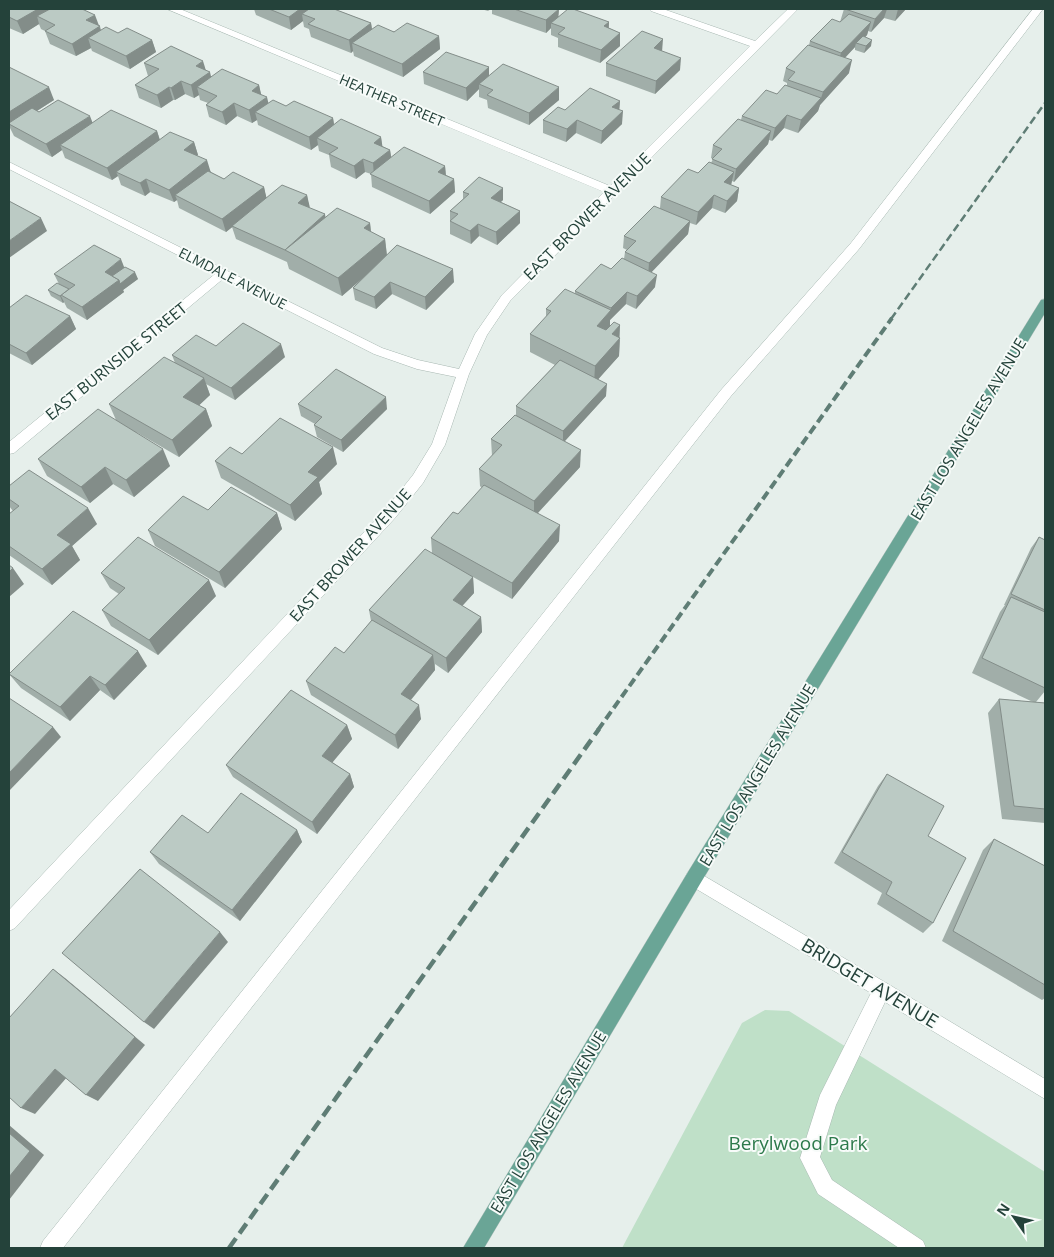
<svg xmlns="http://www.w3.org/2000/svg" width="1054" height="1257" viewBox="0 0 1054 1257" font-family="'Open Sans',sans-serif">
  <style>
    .green { fill: #bfe0c8 }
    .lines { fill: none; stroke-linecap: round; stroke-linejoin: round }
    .minor-casing { stroke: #a8b8b2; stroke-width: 1 }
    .major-casing { stroke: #c2cac8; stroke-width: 1 }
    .minor { fill: #fff; fill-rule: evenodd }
    .major { fill: #6aa596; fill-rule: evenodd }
    .rail-far2 { stroke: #5f7d75; stroke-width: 2.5; stroke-dasharray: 8 4; stroke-linecap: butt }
    .rail-far1 { stroke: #5f7d75; stroke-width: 4; stroke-dasharray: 9 4.5; stroke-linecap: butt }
    .rail { stroke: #5f7d75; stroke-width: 4.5; stroke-dasharray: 12 6; stroke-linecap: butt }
    .wall { fill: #a1aea9 }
    .shaded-wall { fill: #838d89 }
    .building { fill: #bbcac4; stroke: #838d89 }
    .labels { text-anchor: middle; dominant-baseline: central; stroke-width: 4; stroke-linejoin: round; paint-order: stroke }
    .far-street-label { font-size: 14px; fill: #24423a; stroke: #f7fbf9 }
    .street-label { font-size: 16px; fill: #24423a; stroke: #f7fbf9 }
    .near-street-label { font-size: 19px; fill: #24423a; stroke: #f7fbf9 }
    .near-park-label { font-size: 19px; fill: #2d7a4b; stroke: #f7fbf9 }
  </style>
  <rect width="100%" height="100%" fill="#e6efeb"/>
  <polygon class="green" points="765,1010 789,1011 1045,1172 1045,1248 622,1248 742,1023"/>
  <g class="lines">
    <g class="minor-casing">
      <g id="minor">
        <polygon points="167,9 180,9 610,186 750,46 651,11 649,9 663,9 755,41 788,9 798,9 510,301 487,335 469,374 445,445 423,483 395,518 15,928 9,931 9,910 385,510 413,475 432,444 456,377 417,369 374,354 224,278 14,453 9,454 9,442 215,274 9,169 9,162 382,348 418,360 459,369 475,334 502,295 604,192"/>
        <polygon points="1033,9 1043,9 859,249 731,396 63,1248 40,1248 43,1241 721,390 851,243"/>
        <polygon points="694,870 888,984 1045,1079 1045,1099 885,1002 836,1105 820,1157 832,1180 923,1241 926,1248 899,1248 818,1194 800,1158 820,1095 871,993 688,884 685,878 688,872"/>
      </g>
    </g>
    <g class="major-casing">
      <polygon id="major" points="1045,299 1045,313 700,884 484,1248 463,1248 688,872 1041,300"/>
    </g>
    <use href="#minor" class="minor"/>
    <use href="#major" class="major"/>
    <polyline class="rail-far2" points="891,319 1045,103"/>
    <polyline class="rail-far1" points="598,730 892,318"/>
    <polyline class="rail" points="229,1248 599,729"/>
  </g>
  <g class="wall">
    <polygon points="9,9 47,10 99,26 100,26 101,30 152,40 156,52 130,69 92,51 91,48 76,56 50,44 45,31 41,29 39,24 23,34 9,28"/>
    <polygon points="254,9 334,9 371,23 372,29 439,36 440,49 403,77 354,56 353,51 351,53 311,37 309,29 304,27 303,21 291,30 256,15"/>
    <polygon points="481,9 491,9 488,11"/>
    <polygon points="492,9 559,9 558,16 609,22 609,28 620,33 620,46 600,63 558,47 558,38 551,35 551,28 546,33 492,14"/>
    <polygon points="844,9 906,9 895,21 884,18 871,32 868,31 867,35 865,37 871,46 864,53 855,50 855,47 845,58 849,73 820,105 818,111 798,133 784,128 772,141 769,140 768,144 734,182 732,181 731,185 739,188 737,201 725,213 712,208 696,225 690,223 688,234 651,272 655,287 636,309 626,304 610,320 610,327 620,325 619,356 598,379 606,396 565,441 580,467 538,513 559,541 512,599 457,568 473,577 474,593 462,606 481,617 482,632 448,673 435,664 435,670 411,700 421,719 398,749 311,695 306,681 344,653 371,621 369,610 432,553 431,538 458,514 482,488 480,486 479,469 492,456 491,439 516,415 516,406 555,365 530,352 530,334 546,317 546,309 575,293 575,291 611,269 624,259 625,252 627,250 623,248 624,236 660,208 661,197 698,173 711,163 713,159 711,158 713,145 741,120 742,116 777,94 787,86 787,83 783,81 786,68 809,45 810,41 840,22"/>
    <polygon points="662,51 680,70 655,94 606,76 606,63"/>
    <polygon points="144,63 206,70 211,77 259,85 261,95 268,103 286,106 333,118 334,124 381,137 382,146 390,150 391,157 445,166 446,175 454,179 455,192 430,214 372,187 371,174 365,172 356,179 331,167 329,155 319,151 318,145 311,150 258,125 257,120 252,123 237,116 226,125 209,117 206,105 208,103 200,100 199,95 194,98 185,94 175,100 173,100 161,108 139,98 135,85 148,76"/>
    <polygon points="9,67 54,100 37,111 39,112 93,123 157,131 160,140 194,142 198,155 197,155 211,172 224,179 264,187 266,198 307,195 309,208 325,214 325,217 370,223 371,232 385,239 387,255 454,282 426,310 392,294 376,309 355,300 353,288 368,274 342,296 289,269 287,262 236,239 232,227 226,232 179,208 177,200 174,202 150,192 145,196 121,185 118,176 112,180 65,158 62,150 52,157 14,136 10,128 9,129"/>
    <polygon points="489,67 489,76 559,100 529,125 488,108 487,100 479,97 479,89 467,101 424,84 423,72"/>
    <polygon points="620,101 619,110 622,124 601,144 576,133 566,142 543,133 543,120 565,110"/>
    <polygon points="503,188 503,200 501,202 520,211 520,223 497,245 479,236 471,244 450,234 450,211 463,199 463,192"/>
    <polygon points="124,267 138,279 123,290 124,292 87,320 67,308 64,302 63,303 51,296 48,290 59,284 54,274"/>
    <polygon points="9,308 70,316 76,329 32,365 9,353"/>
    <polygon points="216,346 285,357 235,400 206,384 210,395 199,405 206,409 212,426 179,457 136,432 170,466 134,497 113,484 90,503 47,476 38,459 116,420 109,404 175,363 172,355"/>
    <polygon points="298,404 387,409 343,452 317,437 314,425 315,424 301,416"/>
    <polygon points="242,454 337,464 319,482 322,494 295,521 221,478 215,461"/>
    <polygon points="9,486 97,524 72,546 80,560 52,585 9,555 9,514 13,511 9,506"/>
    <polygon points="208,510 277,513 282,529 225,588 155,546 148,530"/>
    <polygon points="1039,537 1045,540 1045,691 1036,702 1045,703 1045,823 1002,819 988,713 999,699 1033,702 972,673 1000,612 1005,605 1004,605 1031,548"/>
    <polygon points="101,573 216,596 158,655 111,626 102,610 119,594 110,588"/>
    <polygon points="147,666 114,700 100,690 70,721 21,688 9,674"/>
    <polygon points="347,725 352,739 332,762 350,774 354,787 317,834 233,777 226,765"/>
    <polygon points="887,774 928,836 933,923 923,933 877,904 882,893 834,863 878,786"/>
    <polygon points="297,830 302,842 240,921 159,864 150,852 208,833"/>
    <polygon points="994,839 1045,866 1045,998 1042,1000 942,941 983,850"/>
  </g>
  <g class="shaded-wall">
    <polygon points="38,9 47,9 50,17 37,16 39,24 23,34 17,21"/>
    <polygon points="300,9 313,9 302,14 303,21 291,30 289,17"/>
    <polygon points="559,9 558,22 551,23 551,28 546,33 546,20"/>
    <polygon points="884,9 887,9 884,18 871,32 875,19"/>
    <polygon points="898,9 906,9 895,21"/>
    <polygon points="95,15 104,39 88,38 91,48 76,56 72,44 86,20"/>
    <polygon points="609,22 608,35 604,26"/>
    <polygon points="871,22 867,35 859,44 856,43 855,47 837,66 841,53"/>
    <polygon points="371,23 373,36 352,43 353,51 351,53 349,40"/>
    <polygon points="620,33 620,46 600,63 601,50"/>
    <polygon points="439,36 440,49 403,77 402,64"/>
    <polygon points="663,39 662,52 654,48"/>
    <polygon points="152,40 156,52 130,69 126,56"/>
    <polygon points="872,40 871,46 864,53 866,46"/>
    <polygon points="681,58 680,70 655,94 656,81"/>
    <polygon points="852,60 849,73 820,105 818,111 798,133 801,120 821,98 823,92"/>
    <polygon points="203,61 207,74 196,66"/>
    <polygon points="489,67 489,80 479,84 479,89 467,101 466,88"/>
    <polygon points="210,72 213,85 197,87 199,95 194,98 191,85"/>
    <polygon points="181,81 185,94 175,100 171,88"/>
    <polygon points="259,85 262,98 252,91"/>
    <polygon points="49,87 54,100 13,126 9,124 9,112"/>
    <polygon points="169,87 173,100 161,108 157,95"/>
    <polygon points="559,87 559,100 529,125 529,113"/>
    <polygon points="267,97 270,110 255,112 257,120 252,123 249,110"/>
    <polygon points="620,101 619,113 612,107"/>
    <polygon points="234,103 237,116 226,125 222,112"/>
    <polygon points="623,111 622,124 601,144 602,131"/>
    <polygon points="787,115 784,128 772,141 775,128"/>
    <polygon points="90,116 95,129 60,145 62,150 52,157 46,144"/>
    <polygon points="333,118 335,131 317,138 318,145 311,150 309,137"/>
    <polygon points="577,120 576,133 566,142 567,129"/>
    <polygon points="157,131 161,144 116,172 118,176 112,180 107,168"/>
    <polygon points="771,131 768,144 734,182 736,169"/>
    <polygon points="381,137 383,150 374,143"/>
    <polygon points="194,142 198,155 188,162 184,150"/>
    <polygon points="390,150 392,162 374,176 373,163"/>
    <polygon points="363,159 365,172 356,179 354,166"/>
    <polygon points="207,160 211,173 175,195 177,200 174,202 169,190"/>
    <polygon points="445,166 446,178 438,172"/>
    <polygon points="734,172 731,185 724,182"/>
    <polygon points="146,179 150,192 145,196 140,183"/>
    <polygon points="454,179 455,192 430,214 429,201"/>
    <polygon points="264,187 267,200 226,232 222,219"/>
    <polygon points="503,188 503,200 491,210 491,198"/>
    <polygon points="739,188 737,201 725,213 727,201"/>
    <polygon points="307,195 310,208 298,203"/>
    <polygon points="714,195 712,208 696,225 698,212"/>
    <polygon points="520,211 520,223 497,245 496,232"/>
    <polygon points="325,214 327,227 285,250"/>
    <polygon points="41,218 47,231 9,258 9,241"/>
    <polygon points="690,221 688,234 648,276 649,263"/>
    <polygon points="370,223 372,242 364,228"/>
    <polygon points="478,224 479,236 471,244 470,231"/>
    <polygon points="385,239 387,257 342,296 338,278"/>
    <polygon points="121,259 126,272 115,280 105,272"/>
    <polygon points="453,269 454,282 426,310 425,297"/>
    <polygon points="135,272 138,279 123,290 124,292 87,320 82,307 119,280"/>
    <polygon points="657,275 655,287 636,309 637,296"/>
    <polygon points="390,282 392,294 376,309 374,297"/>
    <polygon points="627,292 626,304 610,320 610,328 595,344 597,326 611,310 611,308"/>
    <polygon points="60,296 61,296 64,302 63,303"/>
    <polygon points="70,316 76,329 32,365 26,353"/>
    <polygon points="620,325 619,340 620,338 619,356 594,384 595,366 612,334"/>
    <polygon points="281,344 285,357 235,400 231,388"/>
    <polygon points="204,378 210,395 190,414 183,397"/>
    <polygon points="607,384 606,396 563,443 563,431"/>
    <polygon points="386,397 387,409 343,452 341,440"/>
    <polygon points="206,409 212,426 179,457 172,440"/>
    <polygon points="333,447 337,464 319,482 322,494 295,521 290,505 308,472"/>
    <polygon points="163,449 170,466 134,497 126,480"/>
    <polygon points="581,450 580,467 534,517 534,501"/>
    <polygon points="105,467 113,484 90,503 81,487"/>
    <polygon points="88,508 97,524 72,546 80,560 52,585 42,569 57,535"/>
    <polygon points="277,513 282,529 225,588 219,572"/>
    <polygon points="560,525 559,541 512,599 512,583"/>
    <polygon points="13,568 24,584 9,597 9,572"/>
    <polygon points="473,577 474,593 454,615 453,600"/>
    <polygon points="209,580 216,596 158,655 149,640"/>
    <polygon points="481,617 482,632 448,673 446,658"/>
    <polygon points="138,651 147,666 114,700 105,685"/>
    <polygon points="433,655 435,670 404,708 401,694"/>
    <polygon points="90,676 100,690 70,721 60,707"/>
    <polygon points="419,705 421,719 398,749 395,735"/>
    <polygon points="347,725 352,739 327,769 322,756"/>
    <polygon points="53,727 61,737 9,791 9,773"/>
    <polygon points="350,774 354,787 317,834 312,822"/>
    <polygon points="297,830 302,842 240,921 232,910"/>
    <polygon points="220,932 228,942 154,1029 144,1022"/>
    <polygon points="53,969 65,978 145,1045 98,1101 86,1095"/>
    <polygon points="55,1069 68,1076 35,1114 21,1108"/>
    <polygon points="9,1125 44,1155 9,1200"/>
  </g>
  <g class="building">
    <polygon points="9,9 38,9 17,21 9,17"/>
    <polygon points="50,9 82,9 95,15 86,20 100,26 72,44 45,31 55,25 37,16"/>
    <polygon points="269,9 300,9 289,17"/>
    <polygon points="309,9 334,9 371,23 349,40 308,24 315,19 302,14"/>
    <polygon points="514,9 559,9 546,20"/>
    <polygon points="568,9 573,9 609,22 604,26 620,33 601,50 558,34 565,28 551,23"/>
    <polygon points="845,9 884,9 875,19"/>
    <polygon points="849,14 871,22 841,53 810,41 832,19 840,22"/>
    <polygon points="407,23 439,36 402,64 352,43 378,25 394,32"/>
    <polygon points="106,27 118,33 127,28 152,40 126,56 88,38"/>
    <polygon points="642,31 663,39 654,48 681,58 656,81 606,63"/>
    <polygon points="863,36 872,40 866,46 856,43"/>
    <polygon points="808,45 852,60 823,92 788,80 795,72 786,68"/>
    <polygon points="171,46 203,61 196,66 210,72 191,85 181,81 171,88 169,87 157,95 135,85 159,69 144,63"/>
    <polygon points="446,52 489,67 466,88 423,72"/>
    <polygon points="503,64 559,87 529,113 487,95 493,90 479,84"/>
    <polygon points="9,67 49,87 9,112"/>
    <polygon points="222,69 259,85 252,91 267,97 249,110 234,103 222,112 206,105 217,96 197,87"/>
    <polygon points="785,85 821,98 801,120 787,115 775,128 742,116 766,90 777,94"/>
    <polygon points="590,88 620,101 612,107 623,111 602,131 577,120 567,129 543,120 558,107 565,110"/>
    <polygon points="58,100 90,116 46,144 9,124 9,123 32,108 39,112"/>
    <polygon points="273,100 286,106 294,101 333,118 309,137 255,112"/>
    <polygon points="111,110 157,131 107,168 60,145"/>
    <polygon points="341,119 381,137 374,143 390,150 373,163 363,159 354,166 329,154 338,148 317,138"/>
    <polygon points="738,119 771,131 736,169 712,159 722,149 713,145"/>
    <polygon points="170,132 194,142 184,150 207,160 169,190 146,179 140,183 116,172"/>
    <polygon points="404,147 445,166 438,172 454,179 429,201 370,174"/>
    <polygon points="709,162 734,172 724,182 739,188 727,201 714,195 698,212 661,197 688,169 698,173"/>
    <polygon points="208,171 224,179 233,172 264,187 222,219 175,195"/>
    <polygon points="479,177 503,188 491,198 520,211 496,232 478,224 470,231 450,221 458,214 450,211 469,194 463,192"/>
    <polygon points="282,185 307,195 298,203 325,214 285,250 232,226"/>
    <polygon points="9,201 41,218 9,241"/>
    <polygon points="654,206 690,221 649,263 625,252 636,241 624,236"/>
    <polygon points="337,208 370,223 364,228 385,239 338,278 285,250"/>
    <polygon points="94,245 121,259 105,272 119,280 82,307 61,295 75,285 54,274"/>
    <polygon points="397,245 453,269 425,297 390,282 374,297 353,288"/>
    <polygon points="622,258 657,275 637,296 627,292 611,308 575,291 601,264 611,269"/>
    <polygon points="125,267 135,272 120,284 119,280 112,276"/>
    <polygon points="57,283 69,289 60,296 48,290"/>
    <polygon points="565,289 611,310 597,326 606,330 614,322 620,325 612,334 620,338 595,366 530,334 551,311 546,309"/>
    <polygon points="26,295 70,316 26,353 9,344 9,308"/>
    <polygon points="243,323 281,344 231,388 172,355 196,335 216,346"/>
    <polygon points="164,357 204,378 183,397 206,409 172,440 109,404"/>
    <polygon points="560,360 607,384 563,431 516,406"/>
    <polygon points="336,369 386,397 341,440 314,425 322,417 298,404"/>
    <polygon points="98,409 163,449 126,480 105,467 81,487 38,459"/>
    <polygon points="515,415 581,450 534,501 479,469 502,445 491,439"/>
    <polygon points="280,418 333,447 308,472 318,477 290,505 215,461 230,447 242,454"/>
    <polygon points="29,470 88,508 57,535 71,544 42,569 9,546 9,514 19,506 9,499 9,486"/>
    <polygon points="484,485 560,525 512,583 431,538 453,512 458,514"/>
    <polygon points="231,487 277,513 219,572 148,530 183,496 208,510"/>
    <polygon points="138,537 209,580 149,640 102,610 125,588 101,573"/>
    <polygon points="1039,537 1045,540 1045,610 1011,594"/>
    <polygon points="425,549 473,577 453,600 481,617 446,658 369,610"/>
    <polygon points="9,565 13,568 9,572"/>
    <polygon points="1011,597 1045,612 1045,688 982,658"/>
    <polygon points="73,611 138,651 105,685 90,676 60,707 9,674"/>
    <polygon points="372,620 433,655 401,694 419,705 395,735 306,681 335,647 344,653"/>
    <polygon points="291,690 347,725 322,756 350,774 312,822 226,765"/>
    <polygon points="9,698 53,727 9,773"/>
    <polygon points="999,699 1045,703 1045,809 1014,806"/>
    <polygon points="887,774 944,806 928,836 966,858 933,923 886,894 892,882 842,852"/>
    <polygon points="241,793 297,830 232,910 150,852 182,815 208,833"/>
    <polygon points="994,839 1045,866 1045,985 953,931"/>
    <polygon points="140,869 220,932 144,1022 62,953"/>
    <polygon points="53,969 135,1037 86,1095 55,1069 21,1108 9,1097 9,1018"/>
    <polygon points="9,1133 30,1151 9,1177"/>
  </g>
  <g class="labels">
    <g class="far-street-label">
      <text transform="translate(392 100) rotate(23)">HEATHER STREET</text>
      <text transform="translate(233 278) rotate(27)">ELMDALE AVENUE</text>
    </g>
    <g class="street-label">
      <text transform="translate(587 216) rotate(-45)">EAST BROWER AVENUE</text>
      <text transform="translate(116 361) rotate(-39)">EAST BURNSIDE STREET</text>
      <text transform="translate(968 429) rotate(-59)">EAST LOS ANGELES AVENUE</text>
      <text transform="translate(350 555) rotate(-48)">EAST BROWER AVENUE</text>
      <text transform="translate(757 775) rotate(-59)">EAST LOS ANGELES AVENUE</text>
      <text transform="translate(548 1122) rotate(-59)">EAST LOS ANGELES AVENUE</text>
    </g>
    <g class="near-street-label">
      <text transform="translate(870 983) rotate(31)">BRIDGET AVENUE</text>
    </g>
    <g class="near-park-label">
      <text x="798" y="1143">Berylwood Park</text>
    </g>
  </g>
  <rect width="1054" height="1257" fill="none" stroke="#24423a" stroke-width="20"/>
  <g transform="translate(1014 1217) rotate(304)" stroke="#f7fbf9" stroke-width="4" paint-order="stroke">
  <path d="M0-4L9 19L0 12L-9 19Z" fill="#24423a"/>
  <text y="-8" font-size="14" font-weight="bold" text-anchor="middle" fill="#24423a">N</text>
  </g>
</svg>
